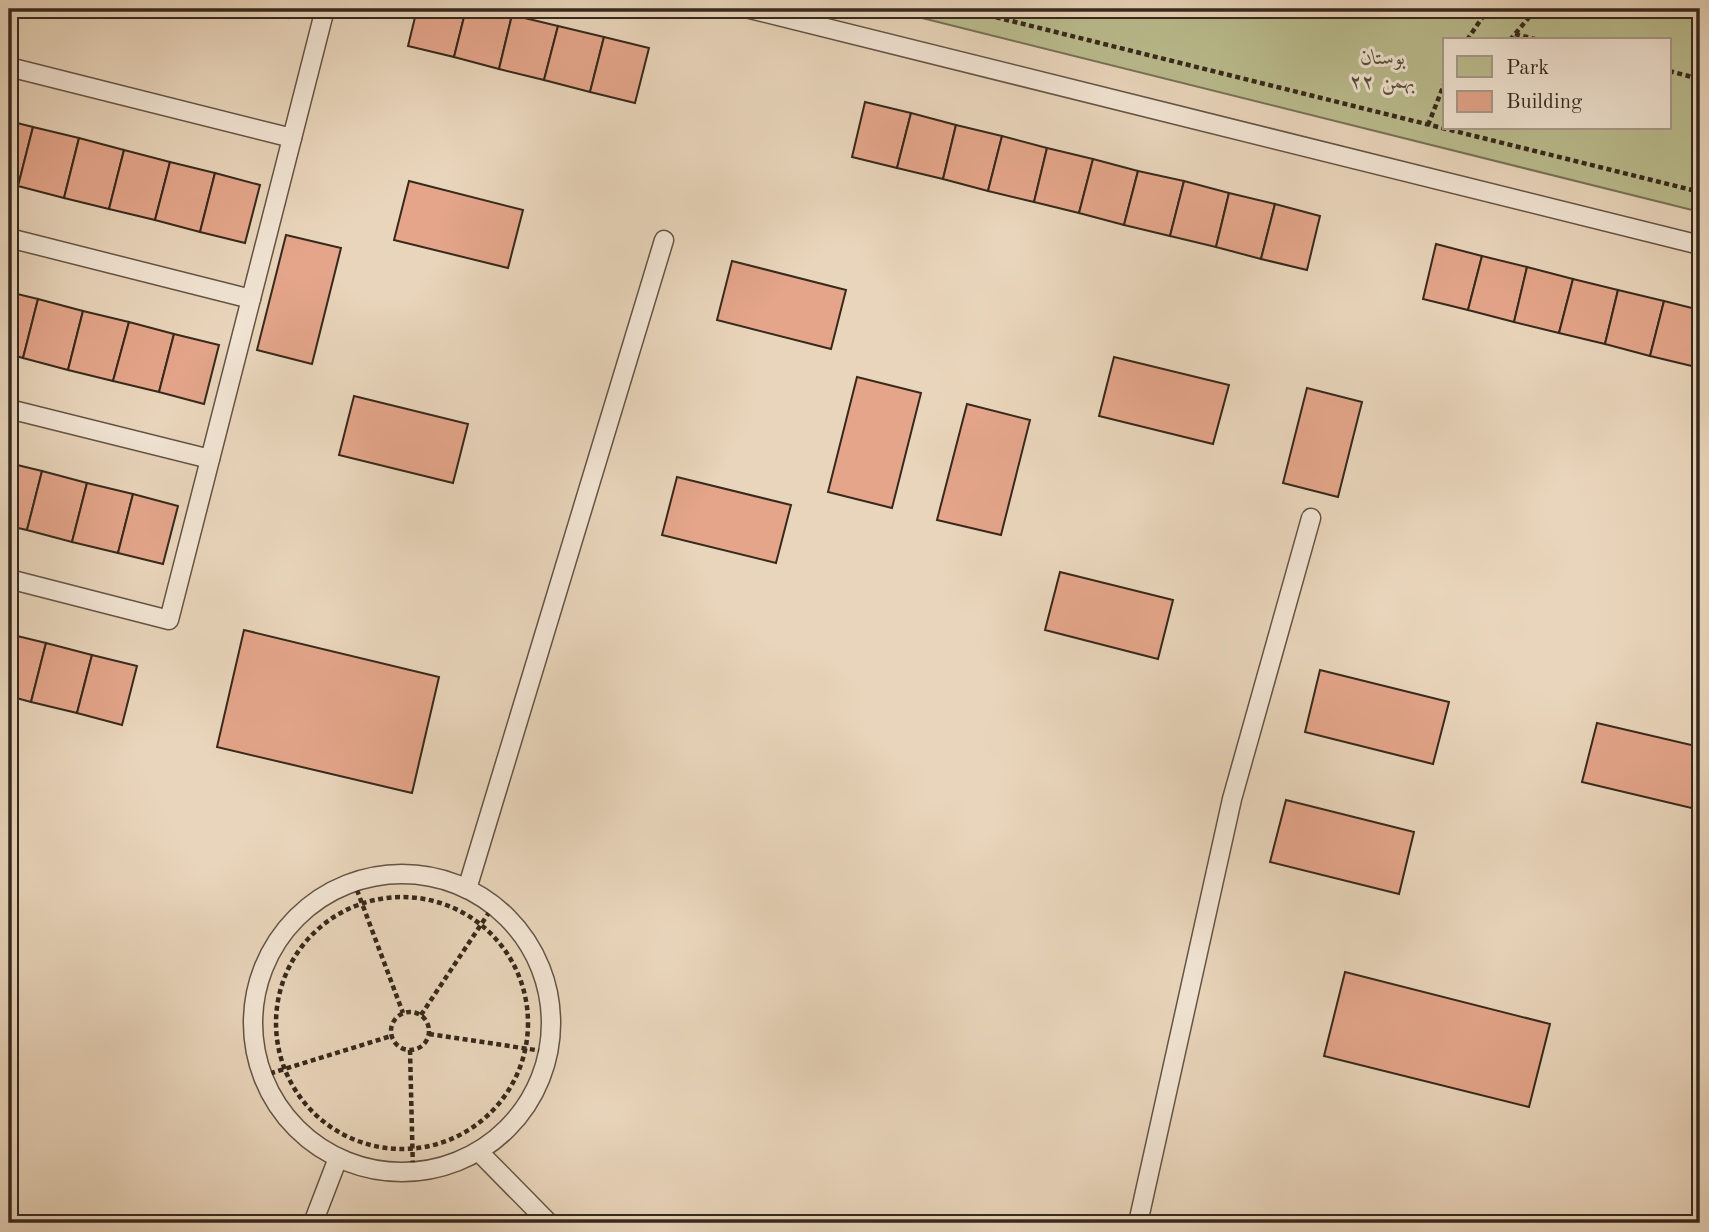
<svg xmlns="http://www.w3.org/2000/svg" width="1709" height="1232" viewBox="0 0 1709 1232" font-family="'Old Standard TT',Amiri,serif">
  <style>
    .green { fill: #babc8e; stroke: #787255; stroke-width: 2; fill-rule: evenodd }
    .building { fill: #e4a58a; stroke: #37291c; stroke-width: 2 }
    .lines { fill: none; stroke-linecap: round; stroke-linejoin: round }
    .service-casing { stroke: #645444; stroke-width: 21 }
    .path { stroke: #37291c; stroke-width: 4.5; stroke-dasharray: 5 3.5; stroke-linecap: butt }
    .service { stroke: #f1e4d3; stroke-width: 18 }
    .labels { text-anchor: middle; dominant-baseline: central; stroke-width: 6; stroke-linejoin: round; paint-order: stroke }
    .park-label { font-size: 21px; font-style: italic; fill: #584e38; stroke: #f1e4d3 }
  </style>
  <rect width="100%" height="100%" fill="#e9d5bb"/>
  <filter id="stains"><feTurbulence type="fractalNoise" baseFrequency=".00286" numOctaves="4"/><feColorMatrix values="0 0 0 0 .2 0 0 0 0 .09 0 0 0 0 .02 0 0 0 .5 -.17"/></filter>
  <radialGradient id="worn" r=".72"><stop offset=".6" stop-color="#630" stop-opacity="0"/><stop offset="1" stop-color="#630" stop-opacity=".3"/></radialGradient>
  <path class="green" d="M886,9H1700V212ZM1445,40H1669V128H1445Z"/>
  <g class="building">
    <polygon points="252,9 291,9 288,18"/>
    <polygon points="417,9 466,9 454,57 408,46"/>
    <polygon points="466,9 489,9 512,15 499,69 454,57"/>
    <polygon points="512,15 558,26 544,80 499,69"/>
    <polygon points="558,26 604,37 590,92 544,80"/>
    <polygon points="604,37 649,48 635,103 590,92"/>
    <polygon points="865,102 911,113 897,168 852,157"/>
    <polygon points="911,113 956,125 943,179 897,168"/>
    <polygon points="9,121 33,127 18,186 9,184"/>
    <polygon points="956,125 1002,136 988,191 943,179"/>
    <polygon points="33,127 79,138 64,198 18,186"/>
    <polygon points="1002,136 1047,148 1034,202 988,191"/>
    <polygon points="79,138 124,150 109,209 64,198"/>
    <polygon points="1047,148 1093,159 1079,213 1034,202"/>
    <polygon points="124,150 170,162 155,220 109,209"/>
    <polygon points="1093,159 1138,171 1124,225 1079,213"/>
    <polygon points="170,162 215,173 200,232 155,220"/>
    <polygon points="1138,171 1184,181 1170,236 1124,225"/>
    <polygon points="215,173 260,185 245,243 200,232"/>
    <polygon points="409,181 523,210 508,268 394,240"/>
    <polygon points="1184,181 1229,193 1216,247 1170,236"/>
    <polygon points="1229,193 1275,204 1261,259 1216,247"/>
    <polygon points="1275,204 1320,216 1307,270 1261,259"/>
    <polygon points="286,235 341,248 312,364 257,350"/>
    <polygon points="1436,244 1482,256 1468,310 1423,299"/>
    <polygon points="1482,256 1527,267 1514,322 1468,310"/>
    <polygon points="732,261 846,290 831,349 717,320"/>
    <polygon points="1527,267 1573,279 1559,333 1514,322"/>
    <polygon points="1573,279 1618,290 1605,344 1559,333"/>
    <polygon points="1618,290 1664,301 1650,356 1605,344"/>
    <polygon points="9,292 38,299 23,358 9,354"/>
    <polygon points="38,299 83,311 68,370 23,358"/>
    <polygon points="1664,301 1700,310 1700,349 1696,367 1650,356"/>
    <polygon points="83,311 129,322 113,381 68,370"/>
    <polygon points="129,322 174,334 159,392 113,381"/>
    <polygon points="174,334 219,345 204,404 159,392"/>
    <polygon points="1114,357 1229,385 1213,444 1099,416"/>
    <polygon points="857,377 921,393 892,508 828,492"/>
    <polygon points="1307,388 1362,402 1338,497 1283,483"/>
    <polygon points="354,396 468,424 453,483 339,455"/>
    <polygon points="967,404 1030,420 1001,535 937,520"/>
    <polygon points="9,463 42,471 27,530 9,526"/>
    <polygon points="42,471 87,483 72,542 27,530"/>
    <polygon points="677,477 791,505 776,563 662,535"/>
    <polygon points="87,483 133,494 118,553 72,542"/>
    <polygon points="133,494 178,506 163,564 118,553"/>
    <polygon points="1060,572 1173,600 1158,659 1045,630"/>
    <polygon points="244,630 439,677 412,793 217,747"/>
    <polygon points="9,634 46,643 31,702 9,696"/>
    <polygon points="46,643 92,655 77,713 31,702"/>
    <polygon points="92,655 137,666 122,725 77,713"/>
    <polygon points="1320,670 1449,702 1433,764 1305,732"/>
    <polygon points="1597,723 1700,747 1700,810 1582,782"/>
    <polygon points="1286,800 1414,832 1399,894 1270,862"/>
    <polygon points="1345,972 1550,1024 1529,1107 1324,1056"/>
  </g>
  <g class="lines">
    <g class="service-casing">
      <g id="service">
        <polyline points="750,9 1700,245"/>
        <polyline points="9,67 292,138"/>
        <polyline points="9,238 251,299"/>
        <polyline points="9,409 210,459"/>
        <polyline points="9,579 169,620 325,9"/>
        <circle cx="402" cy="1023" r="149"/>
        <polyline points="467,889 664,240"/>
        <polyline points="479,1152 549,1223"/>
        <polyline points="313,1223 338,1158"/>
        <polyline points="1138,1223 1232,799 1311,518"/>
      </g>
    </g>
    <g class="path">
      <polyline points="963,9 1700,192"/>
      <polyline points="1515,34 1539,40"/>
      <polyline points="1467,40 1488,9"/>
      <polyline points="1510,40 1536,9"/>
      <polyline points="1669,71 1700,79"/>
      <polyline points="1428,125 1445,82"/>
      <polyline points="354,882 403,1013"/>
      <circle cx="402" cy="1023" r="126"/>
      <circle cx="410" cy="1031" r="19"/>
      <polyline points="421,1015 494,905"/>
      <polyline points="429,1034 549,1052"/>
      <polyline points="410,1050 413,1172"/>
      <polyline points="262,1076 391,1036"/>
    </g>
    <use href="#service" class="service"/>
  </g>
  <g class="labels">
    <g class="park-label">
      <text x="1383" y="58">بوستان<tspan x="1383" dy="24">۲۲ بهمن</tspan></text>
    </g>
  </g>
  <rect width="1709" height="1232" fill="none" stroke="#e9d5bb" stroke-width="35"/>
  <rect x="10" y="10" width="1688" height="1211" fill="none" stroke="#37291c" stroke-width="3.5"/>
  <rect x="18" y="18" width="1674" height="1197" fill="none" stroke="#37291c" stroke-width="2"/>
  <rect x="1443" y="38" width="228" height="91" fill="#f1e4d3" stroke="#a7998a" stroke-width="2"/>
  <rect x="1457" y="56" width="35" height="21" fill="#babc8e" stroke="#a7998a" stroke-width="2"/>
  <text x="1506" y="74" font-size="21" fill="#37291c">Park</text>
  <rect x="1457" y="91" width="35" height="21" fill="#e4a58a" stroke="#a7998a" stroke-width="2"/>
  <text x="1506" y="108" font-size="21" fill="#37291c">Building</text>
  <rect width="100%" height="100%" filter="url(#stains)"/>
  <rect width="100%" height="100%" fill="url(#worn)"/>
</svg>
